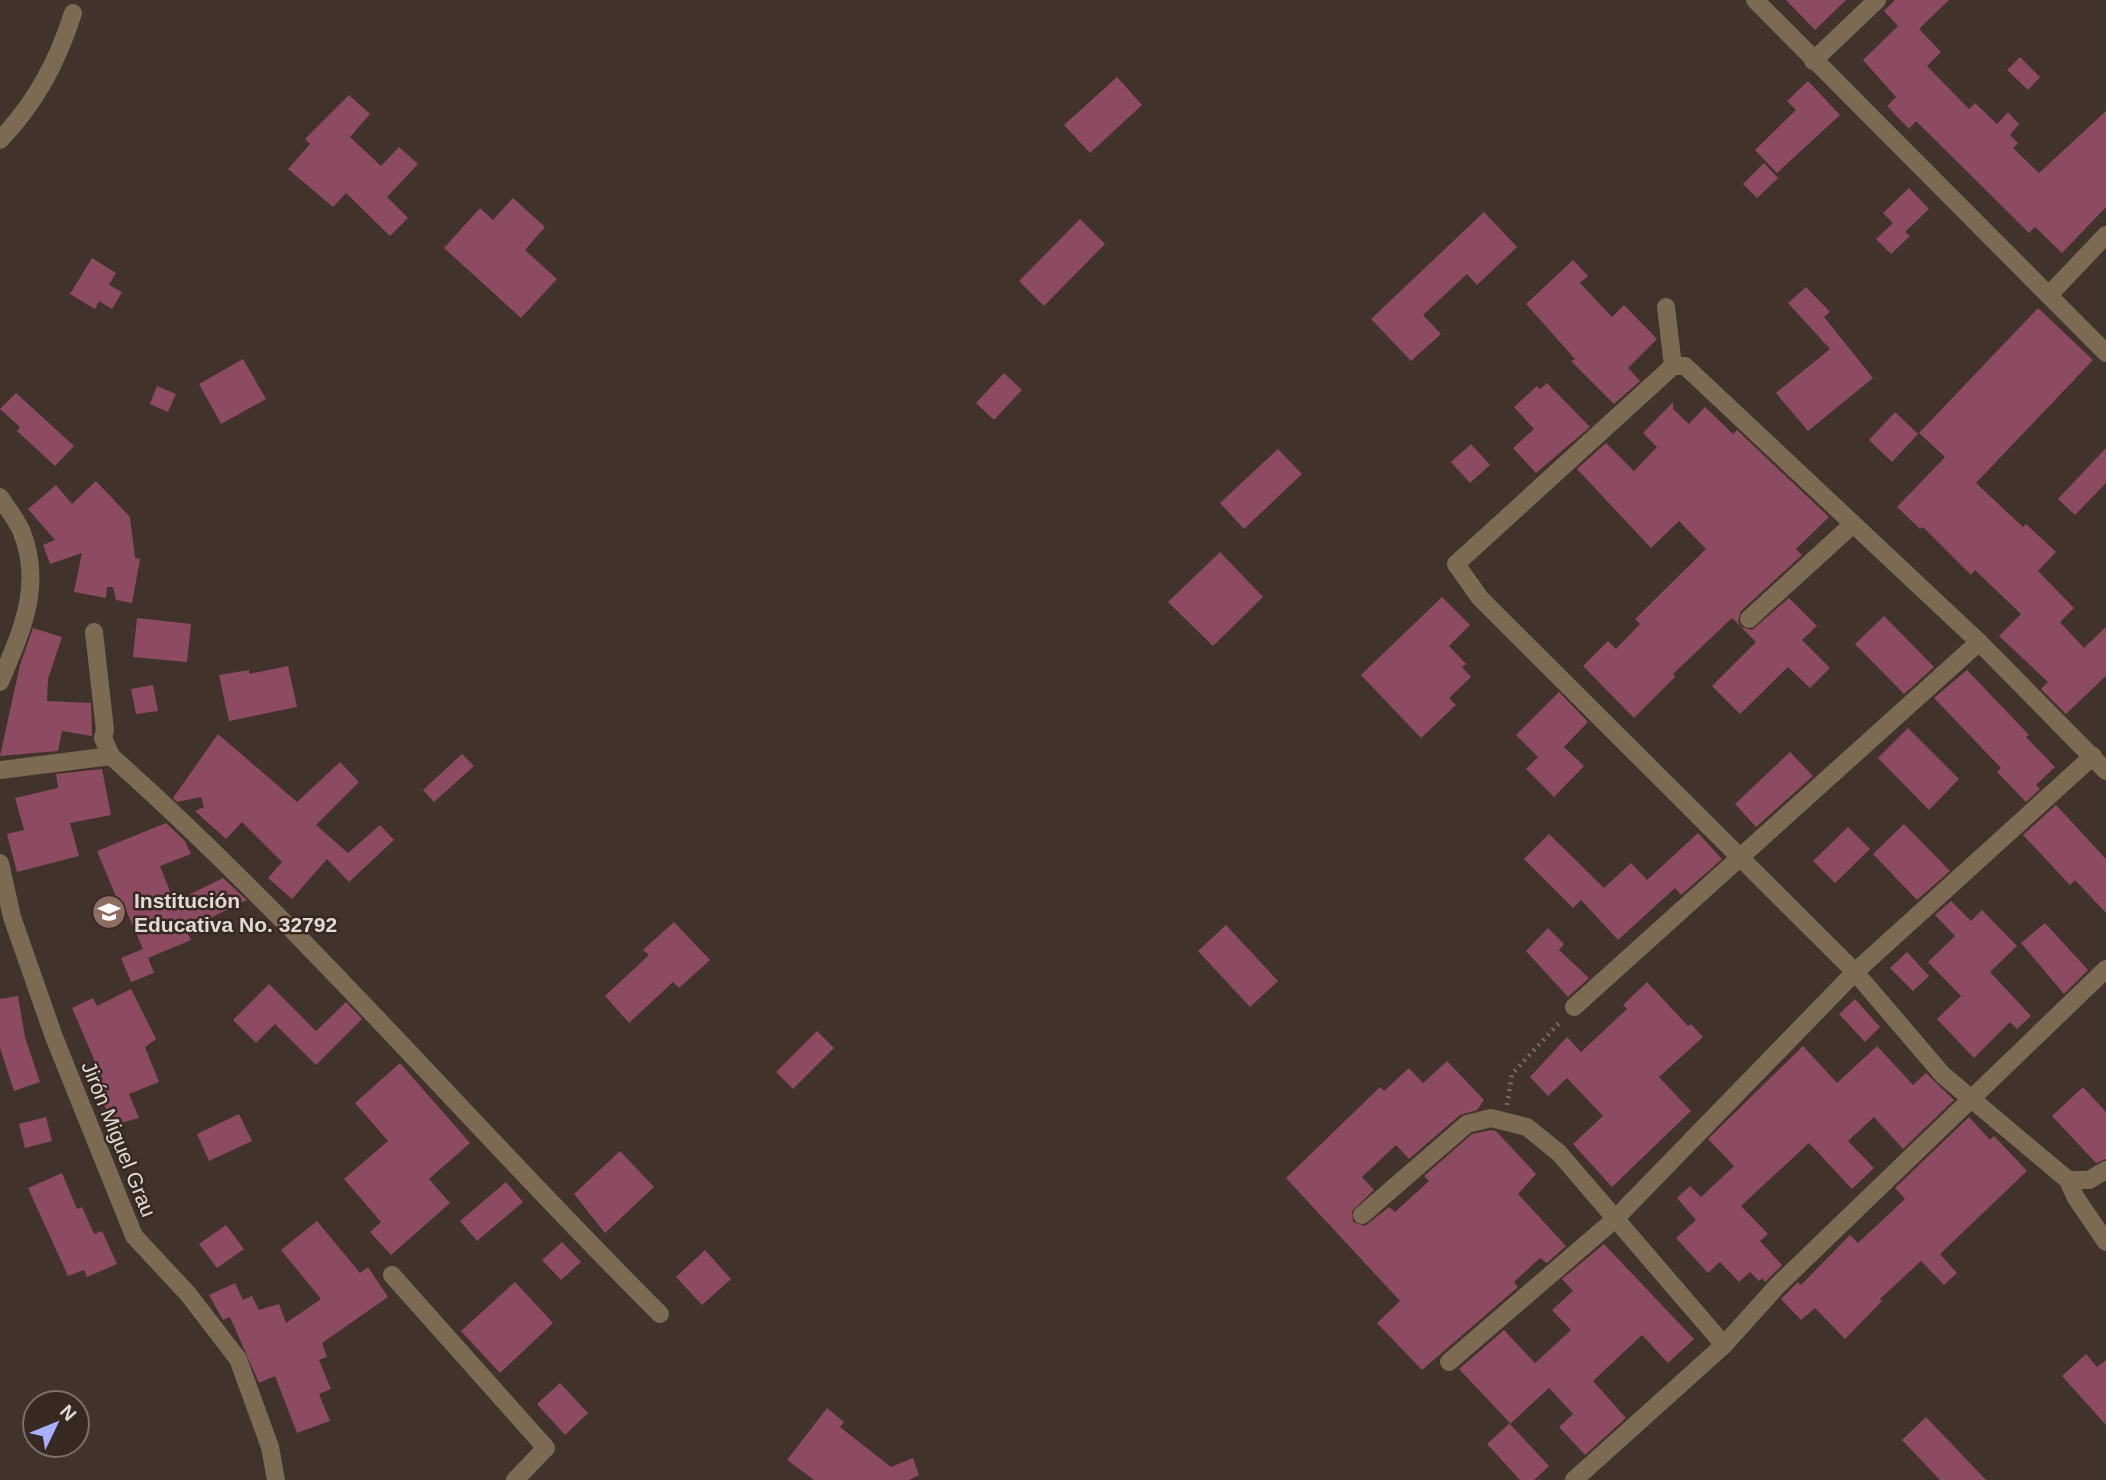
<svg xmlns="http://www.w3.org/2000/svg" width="2106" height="1480" viewBox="0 0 2106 1480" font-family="Arial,sans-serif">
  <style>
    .building { fill: #8d4b61 }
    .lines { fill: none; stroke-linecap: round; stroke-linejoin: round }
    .path { stroke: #7a6d66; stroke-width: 4.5; stroke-dasharray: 2 5; stroke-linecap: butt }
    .minor { stroke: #7c6a52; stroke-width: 18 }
    .labels { text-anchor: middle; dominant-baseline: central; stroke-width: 5; stroke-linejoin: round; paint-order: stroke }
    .poi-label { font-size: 21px; font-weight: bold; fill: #e3d9d4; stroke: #372821; text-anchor: start }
    .street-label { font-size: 21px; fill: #e3d9d4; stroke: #372821 }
  </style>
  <rect width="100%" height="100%" fill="#41322b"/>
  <g class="building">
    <polygon points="1786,0 1846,0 1815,30"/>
    <polygon points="1895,0 1949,0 1919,29 1941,52 1927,66 1969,109 1975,103 1997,124 2008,112 2019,124 2010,135 2018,143 2013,148 2039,173 2106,111 2106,207 2062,253 2035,227 2029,233 1916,121 1909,129 1887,106 1896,97 1863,60 1898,26 1884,11"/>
    <polygon points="2020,57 2040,77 2028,90 2007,70"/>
    <polygon points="1117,77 1142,105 1090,153 1064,125"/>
    <polygon points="1808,81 1840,115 1777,173 1755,150 1796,110 1787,101"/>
    <polygon points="349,95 370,114 350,137 381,166 399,147 418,164 387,197 408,218 390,236 346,193 333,207 288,169 310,144 305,139"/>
    <polygon points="1764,163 1778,178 1757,198 1743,184"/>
    <polygon points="1909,188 1929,209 1905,232 1910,236 1891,254 1876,239 1893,223 1883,213"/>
    <polygon points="513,198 545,227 525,250 557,279 521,318 444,248 480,208 493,220"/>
    <polygon points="1484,212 1517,247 1477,285 1467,274 1423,315 1441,334 1411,361 1371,319"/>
    <polygon points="1080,219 1105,244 1044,306 1019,281"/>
    <polygon points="92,258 116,273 109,285 122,292 112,309 99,301 95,309 70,294"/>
    <polygon points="1573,260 1588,276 1580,283 1612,317 1624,305 1657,339 1628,368 1640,381 1614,404 1571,361 1575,359 1526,304"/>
    <polygon points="1806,287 1830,312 1824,317 1873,378 1808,431 1776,393 1830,349 1788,303"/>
    <polygon points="2038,308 2093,360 1976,483 2023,527 2026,524 2056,552 2038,571 2074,608 2060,622 2084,648 2106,627 2106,676 2066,714 2041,689 2048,682 1999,636 2021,614 1975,570 1971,575 1923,527 1920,529 1897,507 1945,457 1919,433"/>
    <polygon points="243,359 266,399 221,424 199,384"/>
    <polygon points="1004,373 1022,390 994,420 976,403"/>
    <polygon points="1547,383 1590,427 1536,473 1513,448 1534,429 1514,407 1537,386 1540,389"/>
    <polygon points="157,386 176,394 168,412 150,404"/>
    <polygon points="16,393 74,446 55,466 17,431 20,427 0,409"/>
    <polygon points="1673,402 1673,409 1689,424 1705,407 1733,434 1737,430 1829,517 1796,549 1802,555 1741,611 1738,621 1741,627 1752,630 1789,598 1817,626 1802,640 1830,668 1810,688 1788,667 1740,714 1712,686 1756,642 1732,618 1673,674 1675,677 1634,718 1583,666 1608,641 1616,649 1640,624 1635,619 1706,549 1679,521 1651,548 1577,469 1606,443 1634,471 1657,447 1643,433"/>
    <polygon points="1895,412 1918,434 1892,462 1869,440"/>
    <polygon points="1471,444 1490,465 1470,483 1451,462"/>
    <polygon points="2106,448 2106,483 2075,515 2058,499"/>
    <polygon points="1278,449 1302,474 1244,529 1220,503"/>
    <polygon points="96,481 130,517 135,558 140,559 132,603 116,600 113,587 107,587 106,598 74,592 82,553 50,564 43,545 55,540 28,509 56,485 72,504"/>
    <polygon points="1220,552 1263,597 1213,646 1168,602"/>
    <polygon points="1442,597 1470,625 1449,646 1466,664 1462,667 1471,677 1449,698 1456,705 1421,738 1361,675"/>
    <polygon points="1884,616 1934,667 1904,694 1855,644"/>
    <polygon points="137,618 191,624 187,662 133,657"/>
    <polygon points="33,628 62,637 48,679 47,701 91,703 92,736 62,731 58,751 0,756 20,665"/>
    <polygon points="288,666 297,707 229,721 219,675 249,670 249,674"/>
    <polygon points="1967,670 2029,735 2026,737 2055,767 2036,785 2040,789 2026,802 1997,772 2001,768 1934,698"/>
    <polygon points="153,685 158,711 136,714 131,689"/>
    <polygon points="1559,692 1588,722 1564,747 1584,766 1554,797 1526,769 1538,757 1516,735"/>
    <polygon points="1908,728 1959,779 1929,810 1878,758"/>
    <polygon points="218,734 297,802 340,762 359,782 316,825 348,853 380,825 394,840 349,882 327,859 292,899 268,878 282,862 242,822 226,839 195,811 204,807 201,797 177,802 173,798"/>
    <polygon points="1790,752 1813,776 1756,827 1735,804"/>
    <polygon points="462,754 474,766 434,802 423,790"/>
    <polygon points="102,769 111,815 70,823 79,856 17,872 7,834 24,830 15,798 58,788 56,774"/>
    <polygon points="2056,805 2106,859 2106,913 2075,880 2070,885 2023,835"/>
    <polygon points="166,823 185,841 191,854 160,866 174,902 223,878 247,900 186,930 191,940 148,958 154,973 131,982 121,958 143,949 126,910 122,911 97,851"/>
    <polygon points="1904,824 1950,871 1917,900 1873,854"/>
    <polygon points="1848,827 1870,849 1835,883 1813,861"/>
    <polygon points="1698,833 1722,859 1681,895 1675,888 1618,940 1581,900 1573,908 1524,859 1549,834 1604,888 1631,863 1647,880"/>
    <polygon points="1951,901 1971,921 1982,910 2017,946 1990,972 2031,1016 2017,1029 2010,1022 1974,1058 1937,1019 1961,996 1928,962 1955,936 1935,915"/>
    <polygon points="674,922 710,960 679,988 673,982 629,1023 605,996 649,955 643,950"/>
    <polygon points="2045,923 2088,970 2064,994 2021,943"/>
    <polygon points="1226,925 1278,981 1250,1007 1198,951"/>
    <polygon points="1548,928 1564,944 1559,950 1589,978 1568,997 1526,951"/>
    <polygon points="1907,952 1929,976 1913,991 1890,968"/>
    <polygon points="1647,982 1688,1026 1691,1024 1703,1037 1659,1077 1691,1111 1612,1187 1573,1144 1603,1116 1567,1078 1548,1096 1530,1077 1567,1037 1581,1052 1627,1009 1623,1005"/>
    <polygon points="269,984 316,1031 346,1002 362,1019 316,1065 275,1024 256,1043 233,1020"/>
    <polygon points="131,989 156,1039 145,1047 159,1082 129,1094 139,1118 113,1125 95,1083 103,1080 72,1008 93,998 97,1006"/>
    <polygon points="18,996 25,1037 40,1082 14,1091 0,1048 0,999"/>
    <polygon points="1855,999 1880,1027 1865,1042 1839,1014"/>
    <polygon points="817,1031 834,1048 793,1089 776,1072"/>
    <polygon points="1803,1046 1837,1083 1877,1046 1913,1085 1926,1073 1954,1100 1903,1149 1874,1117 1848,1141 1874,1168 1852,1189 1809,1143 1741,1206 1768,1234 1760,1241 1782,1265 1765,1282 1762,1278 1759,1281 1750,1272 1739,1282 1720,1262 1708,1273 1676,1238 1696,1220 1677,1198 1690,1186 1701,1197 1734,1166 1708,1139"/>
    <polygon points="1447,1061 1484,1100 1477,1110 1460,1115 1409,1159 1396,1145 1362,1177 1374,1190 1352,1211 1353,1222 1365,1226 1389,1207 1395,1212 1429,1181 1424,1176 1472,1134 1491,1130 1496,1131 1536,1174 1518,1194 1566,1246 1547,1263 1540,1258 1514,1282 1518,1287 1422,1370 1377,1323 1400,1301 1286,1178 1380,1087 1384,1091 1409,1068 1423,1083"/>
    <polygon points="400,1063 470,1143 429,1179 450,1203 391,1255 370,1232 381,1222 344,1179 388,1141 355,1103"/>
    <polygon points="2083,1087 2106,1112 2106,1159 2096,1163 2052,1116"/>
    <polygon points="239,1114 252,1141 209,1161 197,1134"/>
    <polygon points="46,1117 52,1141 25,1148 19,1124"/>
    <polygon points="1969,1117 1990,1140 1994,1136 2027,1171 1940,1254 1957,1273 1944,1285 1921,1261 1880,1299 1882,1301 1845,1339 1815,1308 1801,1320 1781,1299 1798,1282 1801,1285 1850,1235 1858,1243 1905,1199 1895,1188"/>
    <polygon points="620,1151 654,1187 605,1233 574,1194"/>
    <polygon points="62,1173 77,1209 82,1207 94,1234 102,1231 117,1264 87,1277 84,1270 68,1276 28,1188"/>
    <polygon points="506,1182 523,1202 477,1241 460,1221"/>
    <polygon points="317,1221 360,1273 368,1267 388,1297 322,1343 327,1357 319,1360 331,1389 319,1394 330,1421 297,1433 275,1376 259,1383 230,1317 223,1320 209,1295 235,1283 243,1300 252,1296 259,1310 279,1304 286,1323 321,1299 281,1250"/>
    <polygon points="226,1225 244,1249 217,1268 199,1244"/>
    <polygon points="562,1242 581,1262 561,1280 542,1260"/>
    <polygon points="1604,1244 1694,1339 1668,1363 1642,1335 1593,1381 1626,1418 1585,1455 1559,1427 1573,1414 1549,1388 1510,1424 1549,1466 1534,1480 1520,1480 1487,1444 1510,1423 1459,1369 1504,1330 1535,1363 1571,1330 1552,1310 1573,1291 1562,1279"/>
    <polygon points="705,1250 731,1279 702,1305 676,1277"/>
    <polygon points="515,1282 553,1323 500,1373 461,1331"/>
    <polygon points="2086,1354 2097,1367 2106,1360 2106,1425 2062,1376"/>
    <polygon points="560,1383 588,1413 565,1435 537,1404"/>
    <polygon points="827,1408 844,1422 840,1427 891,1467 913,1458 919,1475 909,1480 814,1480 787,1460"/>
    <polygon points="1926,1417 1986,1480 1940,1480 1902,1440"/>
  </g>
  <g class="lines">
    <polyline class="path" points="1507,1105 1512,1074 1561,1021"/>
    <g class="minor">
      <polyline points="1755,0 2106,353"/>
      <polyline points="1813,61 1877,0"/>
      <path d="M0,140C36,102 57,63 73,13"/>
      <polyline points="2049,295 2106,235"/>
      <polyline points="1666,307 1673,366"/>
      <path d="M0,497C7,508 16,519 21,530C44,586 21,632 0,682"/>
      <polyline points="1749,619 1853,524"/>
      <polyline points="94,632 105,730 103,738 111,756"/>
      <path d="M0,770L111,756C306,930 475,1130 660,1314"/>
      <polyline points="2106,771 1979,642 1685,366 1673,366 1456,564 1480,598 1855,972 1943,1075 2068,1180 2089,1180 2106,1170"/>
      <polyline points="0,863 12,917 54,1037 134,1236 188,1294 238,1359 270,1447 276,1480"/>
      <polyline points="1574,1007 1979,642"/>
      <polyline points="2068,1180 2076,1198 2106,1242"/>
      <polyline points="1362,1215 1467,1124 1491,1118 1527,1127 1559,1153 1724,1345"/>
      <polyline points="392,1275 546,1448 515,1480"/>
      <polyline points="1449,1362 1614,1220 1855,972 2093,756"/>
      <polyline points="1574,1480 1724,1345 1777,1286 2106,969"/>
    </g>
  </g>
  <defs>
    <g id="school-disc" transform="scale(1.75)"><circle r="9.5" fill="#8d6e63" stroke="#372821"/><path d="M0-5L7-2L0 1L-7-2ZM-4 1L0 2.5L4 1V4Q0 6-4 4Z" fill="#fff"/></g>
  </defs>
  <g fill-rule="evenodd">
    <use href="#school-disc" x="109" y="912"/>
  </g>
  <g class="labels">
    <g class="poi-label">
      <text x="134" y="900">Institución<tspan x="134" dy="24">Educativa No. 32792</tspan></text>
    </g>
    <g class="street-label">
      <text transform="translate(119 1139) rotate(68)">Jirón Miguel Grau</text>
    </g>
  </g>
  <g transform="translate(56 1424) rotate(47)"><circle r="33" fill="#372821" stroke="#7c6f69" stroke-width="2"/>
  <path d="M0-5L12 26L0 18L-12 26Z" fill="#a8b0fc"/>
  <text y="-10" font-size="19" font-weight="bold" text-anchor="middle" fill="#e3d9d4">N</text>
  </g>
</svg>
